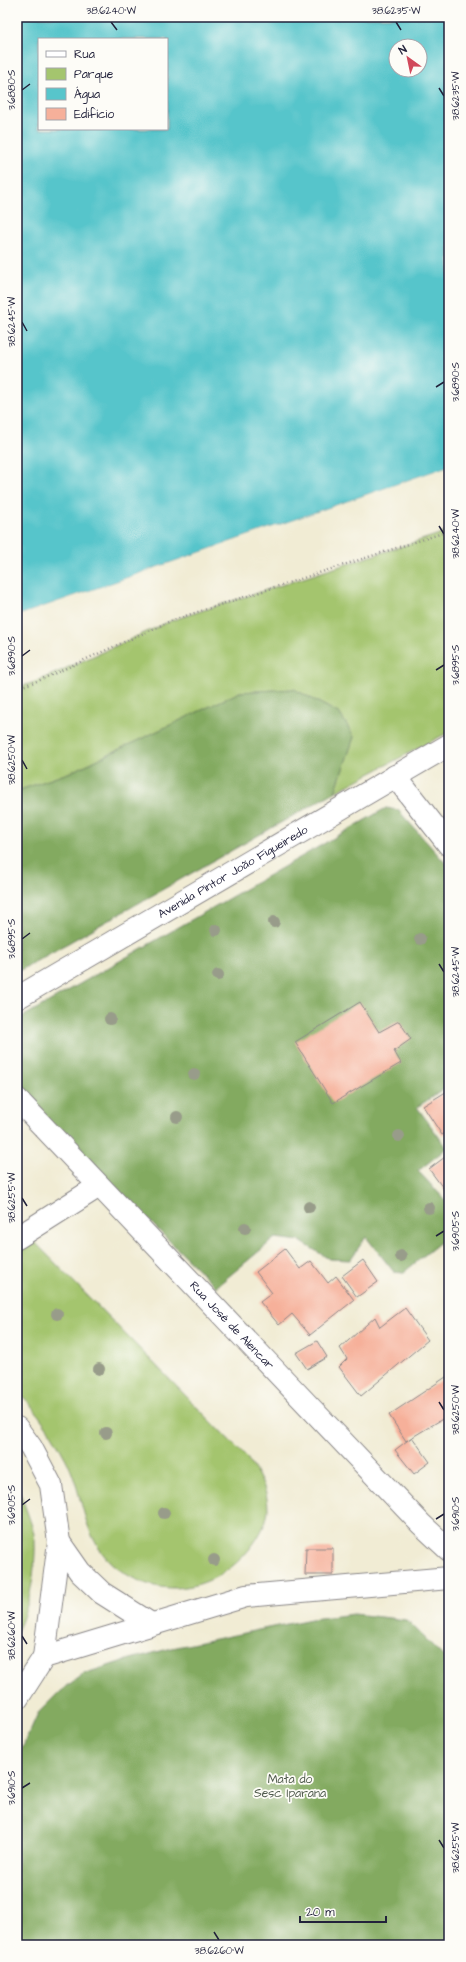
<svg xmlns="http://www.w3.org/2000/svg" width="466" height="1962" viewBox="0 0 466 1962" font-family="'Architects Daughter',sans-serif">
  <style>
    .green { fill: #a4c56e; stroke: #637454 }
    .forest { fill: #83aa61; stroke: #52664e }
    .water { fill: #57c5cb; stroke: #3c7483; fill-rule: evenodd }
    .pier { fill: #f1ecd4 }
    .building { fill: #f6b09a }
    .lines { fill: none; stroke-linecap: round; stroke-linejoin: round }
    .minor-casing { stroke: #8a8788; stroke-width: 24 }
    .path { stroke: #8a8788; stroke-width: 2.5; stroke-dasharray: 1 3; stroke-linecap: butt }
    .minor { stroke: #fff; stroke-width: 22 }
    .tree { fill: #989c8a }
    .ticks { fill: none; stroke: #22223b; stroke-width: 1.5 }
    .labels { text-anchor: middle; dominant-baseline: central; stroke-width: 3.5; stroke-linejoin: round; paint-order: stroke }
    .street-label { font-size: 12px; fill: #22223b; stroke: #fdfcf7 }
    .park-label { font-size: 12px; fill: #505b4d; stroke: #fdfcf7 }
    .neatline { fill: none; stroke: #22223b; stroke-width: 1.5 }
    .ticks-label { font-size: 10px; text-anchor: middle; fill: #22223b }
  </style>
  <rect width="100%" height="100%" fill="#fdfcf7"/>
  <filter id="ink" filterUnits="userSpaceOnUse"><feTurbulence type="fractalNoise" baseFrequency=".025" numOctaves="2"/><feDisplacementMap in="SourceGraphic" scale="8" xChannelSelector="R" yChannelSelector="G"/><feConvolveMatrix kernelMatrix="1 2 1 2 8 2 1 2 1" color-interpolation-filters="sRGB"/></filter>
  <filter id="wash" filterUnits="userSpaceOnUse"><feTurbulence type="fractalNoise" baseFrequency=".012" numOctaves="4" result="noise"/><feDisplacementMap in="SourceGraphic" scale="16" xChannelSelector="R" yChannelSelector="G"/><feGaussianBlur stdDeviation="0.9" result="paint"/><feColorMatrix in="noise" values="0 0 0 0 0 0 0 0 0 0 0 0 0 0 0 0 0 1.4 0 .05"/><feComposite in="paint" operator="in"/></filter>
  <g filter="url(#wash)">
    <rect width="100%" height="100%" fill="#f1ecd4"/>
    <g class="green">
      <polygon points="449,531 449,732 335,792 354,737 340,714 294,689 240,692 71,772 17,791 17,688 40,680 173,620"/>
      <path d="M17,1224L247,1458C258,1474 268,1489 268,1509C267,1522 261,1533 254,1543C227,1582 177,1601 133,1578C77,1549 89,1499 63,1454C54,1436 42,1420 30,1404C26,1399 18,1393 17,1387C14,1371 17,1353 17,1337C17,1299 17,1261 17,1224Z"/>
      <path d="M17,1485C22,1500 34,1526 35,1541C36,1568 30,1607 17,1631Z"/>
    </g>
    <g class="forest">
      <polygon points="294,689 340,714 354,737 335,792 17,972 17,791 71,772 240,692"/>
      <polygon points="386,808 398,810 449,867 449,1086 417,1107 447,1148 418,1171 449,1204 449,1235 403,1273 394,1272 366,1237 350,1260 329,1259 300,1241 275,1238 216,1287 49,1122 25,1094 17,1077 17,1020"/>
      <polygon points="354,1614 407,1620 449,1662 449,1945 17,1945 17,1760 38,1713 59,1692 83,1674 123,1661 172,1648 311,1619"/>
    </g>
    <path class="water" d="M17,17H449V466L17,616ZM39,39H167V129H39ZM396,46H420V70H396Z"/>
    <polygon class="pier" points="449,466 449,468 17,618 17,616"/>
    <g id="blocks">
      <g class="building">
        <polygon points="360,1002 379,1032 399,1021 411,1039 394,1051 401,1063 333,1103 295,1042"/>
        <polygon points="449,1090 449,1131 442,1135 423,1106"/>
        <polygon points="449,1154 449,1196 429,1169"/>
        <polygon points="285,1249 300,1269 311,1261 328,1283 336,1276 354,1300 310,1335 292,1314 279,1325 260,1302 272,1293 256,1272"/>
        <polygon points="363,1260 378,1282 357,1297 342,1276"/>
        <polygon points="405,1308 428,1340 361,1396 339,1367 347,1359 340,1348 375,1317 380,1327"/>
        <polygon points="317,1341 327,1357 307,1369 296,1353"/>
        <polygon points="449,1375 449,1415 406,1441 389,1415"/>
        <polygon points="412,1437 430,1462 414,1474 395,1450"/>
        <polygon points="306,1548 333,1548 333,1575 305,1575"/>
      </g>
    </g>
  </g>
  <g filter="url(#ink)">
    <use href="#blocks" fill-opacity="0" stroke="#8a8788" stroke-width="1"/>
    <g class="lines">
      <g class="minor-casing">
        <g id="minor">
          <polyline points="395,776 449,845"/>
          <path id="s1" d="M17,998L449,745"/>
          <path id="s2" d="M17,1099L421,1524L449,1550"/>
          <polyline points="17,1238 99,1186"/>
          <polyline points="17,1428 31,1447 51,1485 59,1542 44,1657"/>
          <polyline points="59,1542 80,1572 102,1593 151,1624"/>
          <polyline points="17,1699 44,1657 246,1596 449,1578"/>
        </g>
      </g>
      <polyline class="path" points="17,688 40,680 173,620 449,531"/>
      <use href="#minor" class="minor"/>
    </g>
    <g class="tree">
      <circle cx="274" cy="922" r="6"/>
      <circle cx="216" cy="930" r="6"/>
      <circle cx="420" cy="939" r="6"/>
      <circle cx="218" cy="975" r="6"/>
      <circle cx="110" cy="1019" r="6"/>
      <circle cx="194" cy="1074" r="6"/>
      <circle cx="177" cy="1117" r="6"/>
      <circle cx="399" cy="1136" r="6"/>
      <circle cx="309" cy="1207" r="6"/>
      <circle cx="429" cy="1208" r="6"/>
      <circle cx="245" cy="1228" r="6"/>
      <circle cx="401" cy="1256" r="6"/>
      <circle cx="57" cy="1314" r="6"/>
      <circle cx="99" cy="1369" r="6"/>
      <circle cx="106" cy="1433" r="6"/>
      <circle cx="164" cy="1513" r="6"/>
      <circle cx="214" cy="1560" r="6"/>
    </g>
  </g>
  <path class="ticks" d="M111,22L117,30M396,22L401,30M439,88L444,96M22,90L30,84M22,322L27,331M436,387L444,382M439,526L444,534M22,656L30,650M436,670L444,665M22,760L27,769M22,939L30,933M439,964L444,972M22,1198L27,1206M436,1236L444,1231M439,1402L444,1410M22,1505L30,1499M436,1519L444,1514M22,1636L27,1644M22,1788L30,1783M439,1840L444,1848M214,1932L219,1940"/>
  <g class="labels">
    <g class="street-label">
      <text stroke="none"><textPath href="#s1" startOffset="250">Avenida Pintor João Figueiredo</textPath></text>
      <text stroke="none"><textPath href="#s2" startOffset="312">Rua José de Alencar</textPath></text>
    </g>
    <g class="park-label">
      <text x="290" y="1779">Mata do<tspan x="290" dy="14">Sesc Iparana</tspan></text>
    </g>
  </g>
  <rect width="466" height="1962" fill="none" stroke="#fdfcf7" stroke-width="44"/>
  <rect x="38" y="38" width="130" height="92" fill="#fdfcf7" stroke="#a5a5ac"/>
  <rect x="46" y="51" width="20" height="6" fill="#ffffff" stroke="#a5a5ac"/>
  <text x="74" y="58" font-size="12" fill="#22223b">Rua</text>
  <rect x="46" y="68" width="20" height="12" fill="#a4c56e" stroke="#a5a5ac"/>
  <text x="74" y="78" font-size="12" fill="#22223b">Parque</text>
  <rect x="46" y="88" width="20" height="12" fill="#57c5cb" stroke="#a5a5ac"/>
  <text x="74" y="98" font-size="12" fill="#22223b">Água</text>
  <rect x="46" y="108" width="20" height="12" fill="#f6b09a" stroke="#a5a5ac"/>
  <text x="74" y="118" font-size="12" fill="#22223b">Edifício</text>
  <g transform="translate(408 58) rotate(327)"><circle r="19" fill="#fdfcf7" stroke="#a5a5ac"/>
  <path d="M0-3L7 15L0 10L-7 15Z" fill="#d1495b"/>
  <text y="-6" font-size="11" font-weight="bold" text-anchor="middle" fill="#22223b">N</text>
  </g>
  <path d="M300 1916v6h86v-6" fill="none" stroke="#22223b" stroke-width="2"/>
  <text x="306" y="1916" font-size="12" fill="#22223b" stroke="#fdfcf7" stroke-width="3" paint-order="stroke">20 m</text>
  <rect x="22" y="22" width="422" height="1918" class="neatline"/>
  <g class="ticks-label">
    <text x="111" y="14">38.6240°W</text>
    <text x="396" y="14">38.6235°W</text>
    <text transform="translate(11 90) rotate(-90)" y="4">3.6880°S</text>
    <text transform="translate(455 96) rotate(-90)" y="4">38.6235°W</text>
    <text transform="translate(11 322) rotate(-90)" y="4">38.6245°W</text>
    <text transform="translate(455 382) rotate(-90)" y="4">3.6890°S</text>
    <text transform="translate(455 534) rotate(-90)" y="4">38.6240°W</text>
    <text transform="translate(11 656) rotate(-90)" y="4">3.6890°S</text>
    <text transform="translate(455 665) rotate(-90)" y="4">3.6895°S</text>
    <text transform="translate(11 760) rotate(-90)" y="4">38.6250°W</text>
    <text transform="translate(11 939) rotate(-90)" y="4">3.6895°S</text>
    <text transform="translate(455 972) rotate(-90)" y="4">38.6245°W</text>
    <text transform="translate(11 1198) rotate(-90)" y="4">38.6255°W</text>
    <text transform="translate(455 1231) rotate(-90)" y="4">3.6905°S</text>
    <text transform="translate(455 1410) rotate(-90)" y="4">38.6250°W</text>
    <text transform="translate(11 1505) rotate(-90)" y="4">3.6905°S</text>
    <text transform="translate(455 1514) rotate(-90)" y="4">3.6910°S</text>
    <text transform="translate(11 1636) rotate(-90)" y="4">38.6260°W</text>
    <text transform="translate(11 1788) rotate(-90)" y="4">3.6910°S</text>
    <text transform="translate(455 1848) rotate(-90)" y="4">38.6255°W</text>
    <text x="219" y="1954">38.6260°W</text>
  </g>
</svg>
